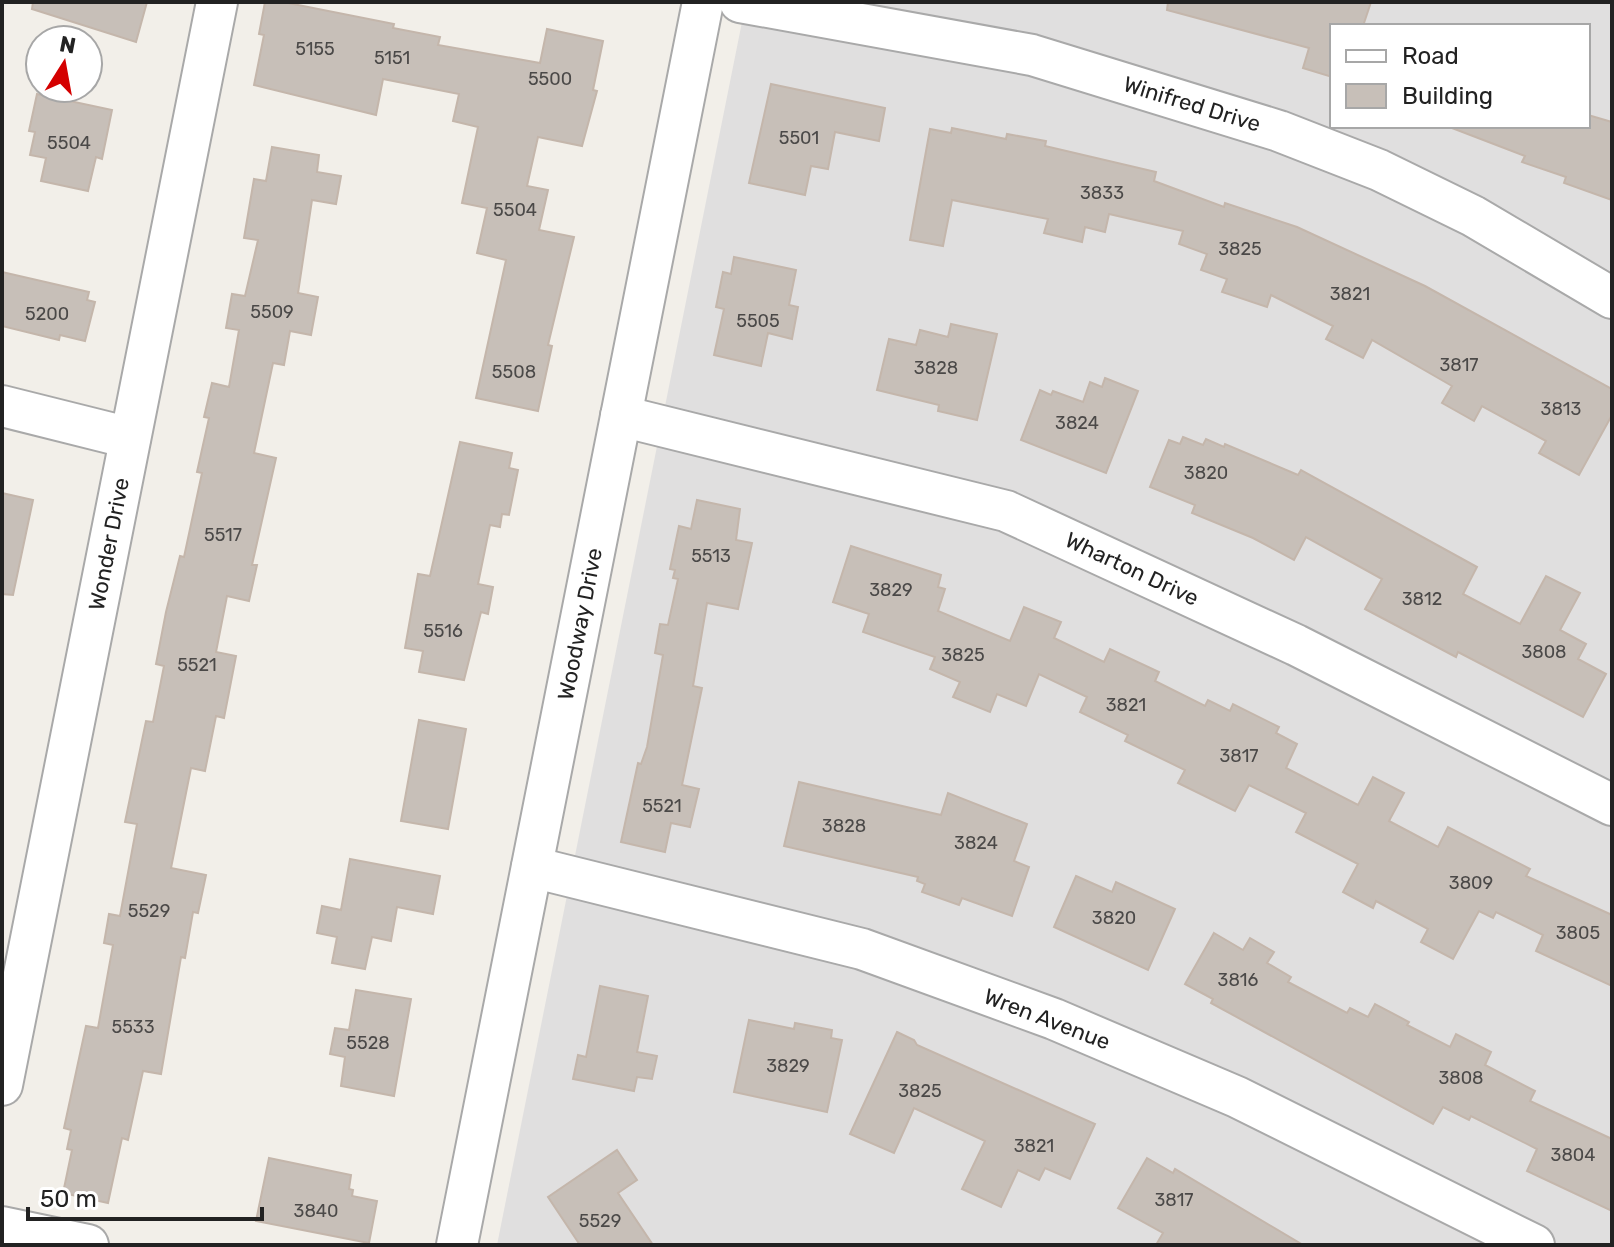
<svg xmlns="http://www.w3.org/2000/svg" width="1614" height="1247" viewBox="0 0 1614 1247" font-family="Rubik,sans-serif">
  <style>
    .residential { fill: #e0dfdf; fill-rule: evenodd }
    .building { fill: #c7bfb8; stroke: #c4b6ab; stroke-width: 2 }
    .lines { fill: none; stroke-linecap: round; stroke-linejoin: round }
    .minor-casing { stroke: #a9a9a9; stroke-width: 44 }
    .minor { stroke: #fff; stroke-width: 40 }
    .labels { text-anchor: middle; dominant-baseline: central; stroke-width: 6; stroke-linejoin: round; paint-order: stroke }
    .number-label { font-size: 18px; fill: #4b4948 }
    .street-label { font-size: 22px; fill: #222; stroke: #fff }
  </style>
  <rect width="100%" height="100%" fill="#f2efe9"/>
  <path class="residential" d="M746,2H1612V1245H497ZM1332,26H1588V126H1332Z"/>
  <g class="building">
    <polygon points="33,2 147,2 136,42 32,9"/>
    <polygon points="265,2 283,2 394,24 393,28 440,37 438,45 540,63 547,29 603,41 593,90 597,91 582,146 538,137 527,186 548,190 539,230 574,237 548,345 552,346 538,411 476,398 506,260 477,253 487,208 462,203 478,127 453,121 459,94 383,79 376,115 254,85 264,35 259,34"/>
    <polygon points="1168,2 1371,2 1363,26 1332,26 1332,77 1303,68 1309,48 1167,10"/>
    <polygon points="771,84 885,108 879,141 835,132 828,169 811,166 805,195 749,183"/>
    <polygon points="37,94 112,110 102,159 96,157 88,191 41,181 46,158 30,155 35,132 29,131"/>
    <polygon points="1588,115 1612,122 1612,200 1564,183 1566,177 1522,162 1525,156 1452,128 1588,126"/>
    <polygon points="952,128 1006,139 1007,134 1046,141 1045,146 1156,172 1154,181 1224,207 1225,203 1297,227 1425,286 1612,389 1612,415 1579,475 1539,453 1546,441 1482,406 1474,421 1442,403 1452,386 1372,340 1363,358 1326,339 1333,326 1271,295 1267,307 1222,292 1227,279 1201,270 1207,254 1179,244 1183,231 1109,214 1105,232 1085,227 1082,242 1044,233 1048,219 952,200 943,246 910,240 930,129 951,133"/>
    <polygon points="272,147 319,155 317,172 341,176 336,204 312,200 298,293 318,297 311,335 290,331 284,365 273,363 254,453 276,458 252,565 257,565 249,601 227,596 216,652 236,656 224,718 216,716 205,771 191,768 171,868 206,875 198,913 193,912 185,958 181,957 161,1074 143,1071 128,1140 122,1138 108,1203 63,1193 72,1150 67,1149 71,1130 64,1128 86,1026 98,1028 113,945 104,943 109,914 120,916 137,824 125,822 146,721 153,722 164,666 156,664 166,612 180,556 184,557 202,473 197,472 209,418 204,417 212,383 229,387 239,330 226,328 232,294 245,296 258,240 244,238 254,179 266,181"/>
    <polygon points="734,257 796,270 789,305 798,307 792,339 768,333 761,366 714,355 724,309 716,307 723,272 731,274"/>
    <polygon points="2,272 89,292 87,300 95,302 85,341 60,335 59,340 2,326"/>
    <polygon points="951,324 997,334 977,420 938,411 939,405 877,390 889,339 916,345 920,330 948,337"/>
    <polygon points="1105,378 1138,391 1106,473 1021,440 1040,390 1051,395 1053,391 1083,402 1090,382 1102,387"/>
    <polygon points="1183,437 1203,445 1206,439 1224,447 1225,444 1298,475 1301,470 1477,567 1463,594 1520,624 1546,576 1580,593 1560,630 1586,644 1578,659 1606,674 1583,717 1458,652 1456,657 1365,609 1382,579 1306,537 1294,560 1253,538 1192,513 1195,505 1150,487 1169,440 1180,444"/>
    <polygon points="460,442 512,453 509,468 518,470 509,515 502,514 500,527 490,525 478,584 493,587 488,614 481,612 464,680 419,672 423,651 405,648 418,574 430,576"/>
    <polygon points="2,493 33,500 13,595 2,594"/>
    <polygon points="697,500 740,509 736,540 752,543 738,609 707,603 693,686 702,688 682,785 699,789 690,827 671,823 665,852 621,842 638,763 641,764 647,747 663,655 655,653 660,624 668,625 678,579 673,578 675,570 670,569 679,526 691,529"/>
    <polygon points="851,546 941,575 938,587 945,589 938,611 1010,641 1024,607 1061,622 1054,638 1104,662 1110,649 1159,672 1155,681 1205,706 1208,700 1230,711 1233,704 1279,727 1276,733 1297,744 1286,768 1358,805 1373,777 1404,793 1389,821 1438,847 1448,827 1530,869 1526,876 1612,915 1612,986 1536,951 1543,935 1496,912 1493,918 1479,911 1453,959 1421,942 1428,929 1376,901 1373,908 1343,892 1358,864 1296,832 1306,813 1249,785 1235,811 1178,783 1185,770 1125,741 1128,735 1080,712 1087,697 1039,674 1026,706 997,694 990,712 953,697 960,682 930,669 935,657 863,632 869,614 833,602"/>
    <polygon points="419,720 466,729 448,829 401,821"/>
    <polygon points="799,782 941,815 948,793 1027,824 1014,861 1029,867 1012,916 962,898 959,905 922,892 925,884 917,881 918,877 784,846"/>
    <polygon points="350,859 440,876 433,914 397,907 391,941 372,937 365,969 332,963 337,937 317,933 322,906 341,910"/>
    <polygon points="1076,876 1112,892 1116,882 1175,909 1148,970 1054,927"/>
    <polygon points="1214,933 1243,950 1250,938 1274,952 1267,963 1291,977 1288,982 1347,1013 1350,1008 1368,1017 1375,1004 1409,1022 1407,1025 1450,1047 1456,1034 1491,1052 1485,1065 1535,1091 1530,1101 1612,1139 1612,1211 1527,1171 1537,1149 1471,1116 1469,1120 1443,1107 1433,1124 1211,1003 1213,999 1185,984"/>
    <polygon points="600,986 648,996 637,1052 657,1056 652,1079 637,1077 634,1091 573,1079 578,1055 586,1057"/>
    <polygon points="356,990 411,999 394,1096 341,1086 345,1057 330,1054 335,1028 349,1030"/>
    <polygon points="749,1020 794,1029 795,1023 832,1030 831,1038 842,1040 827,1112 734,1092"/>
    <polygon points="897,1032 914,1040 917,1045 1095,1124 1070,1179 1045,1168 1039,1180 1018,1170 1001,1207 962,1189 985,1141 914,1108 894,1153 850,1134"/>
    <polygon points="617,1150 637,1180 618,1193 653,1245 580,1245 548,1197"/>
    <polygon points="269,1158 351,1175 349,1189 353,1190 352,1196 377,1201 369,1243 256,1221"/>
    <polygon points="1147,1158 1173,1173 1175,1169 1303,1245 1156,1245 1163,1233 1118,1208"/>
  </g>
  <g class="lines">
    <g class="minor-casing">
      <g id="minor">
        <polyline points="740,2 1032,55 1279,131 1379,170 1473,216 1612,298"/>
        <polyline points="2,406 130,438"/>
        <polyline points="621,416 1006,511 1296,645 1612,805"/>
        <polyline points="532,867 862,949 1054,1019 1237,1097 1534,1245"/>
        <polyline points="2,1085 217,2"/>
        <polyline points="2,1227 88,1245"/>
        <polyline points="457,1245 703,2"/>
      </g>
    </g>
    <use href="#minor" class="minor"/>
  </g>
  <g class="labels">
    <g class="number-label">
      <text x="315" y="49">5155</text>
      <text x="392" y="58">5151</text>
      <text x="550" y="79">5500</text>
      <text x="799" y="138">5501</text>
      <text x="69" y="143">5504</text>
      <text x="1102" y="193">3833</text>
      <text x="515" y="210">5504</text>
      <text x="1240" y="249">3825</text>
      <text x="1350" y="294">3821</text>
      <text x="272" y="312">5509</text>
      <text x="47" y="314">5200</text>
      <text x="758" y="321">5505</text>
      <text x="1459" y="365">3817</text>
      <text x="936" y="368">3828</text>
      <text x="514" y="372">5508</text>
      <text x="1561" y="409">3813</text>
      <text x="1077" y="423">3824</text>
      <text x="1206" y="473">3820</text>
      <text x="223" y="535">5517</text>
      <text x="711" y="556">5513</text>
      <text x="891" y="590">3829</text>
      <text x="1422" y="599">3812</text>
      <text x="443" y="631">5516</text>
      <text x="1544" y="652">3808</text>
      <text x="963" y="655">3825</text>
      <text x="197" y="665">5521</text>
      <text x="1126" y="705">3821</text>
      <text x="1239" y="756">3817</text>
      <text x="662" y="806">5521</text>
      <text x="844" y="826">3828</text>
      <text x="976" y="843">3824</text>
      <text x="1471" y="883">3809</text>
      <text x="149" y="911">5529</text>
      <text x="1114" y="918">3820</text>
      <text x="1578" y="933">3805</text>
      <text x="1238" y="980">3816</text>
      <text x="133" y="1027">5533</text>
      <text x="368" y="1043">5528</text>
      <text x="788" y="1066">3829</text>
      <text x="1461" y="1078">3808</text>
      <text x="920" y="1091">3825</text>
      <text x="1034" y="1146">3821</text>
      <text x="1573" y="1155">3804</text>
      <text x="1174" y="1200">3817</text>
      <text x="316" y="1211">3840</text>
      <text x="600" y="1221">5529</text>
    </g>
    <g class="street-label">
      <text transform="translate(1192 104) rotate(17)">Winifred Drive</text>
      <text transform="translate(109 544) rotate(-79)">Wonder Drive</text>
      <text transform="translate(1132 569) rotate(25)">Wharton Drive</text>
      <text transform="translate(580 624) rotate(-79)">Woodway Drive</text>
      <text transform="translate(1047 1019) rotate(21)">Wren Avenue</text>
    </g>
  </g>
  <rect width="1614" height="1247" fill="none" stroke="#222222" stroke-width="8"/>
  <rect x="1330" y="24" width="260" height="104" fill="#ffffff" stroke="#a7a7a7" stroke-width="2"/>
  <rect x="1346" y="50" width="40" height="12" fill="#ffffff" stroke="#a7a7a7" stroke-width="2"/>
  <text x="1402" y="64" font-size="24" fill="#222222">Road</text>
  <rect x="1346" y="84" width="40" height="24" fill="#c7bfb8" stroke="#a7a7a7" stroke-width="2"/>
  <text x="1402" y="104" font-size="24" fill="#222222">Building</text>
  <g transform="translate(64 64) rotate(11)"><circle r="38" fill="#ffffff" stroke="#a7a7a7" stroke-width="2"/>
  <path d="M0-6L14 30L0 20L-14 30Z" fill="#d40000"/>
  <text y="-12" font-size="22" font-weight="bold" text-anchor="middle" fill="#222222">N</text>
  </g>
  <path d="M28 1207v12h234v-12" fill="none" stroke="#222222" stroke-width="4"/>
  <text x="40" y="1207" font-size="24" fill="#222222" stroke="#ffffff" stroke-width="6" paint-order="stroke">50 m</text>
</svg>
